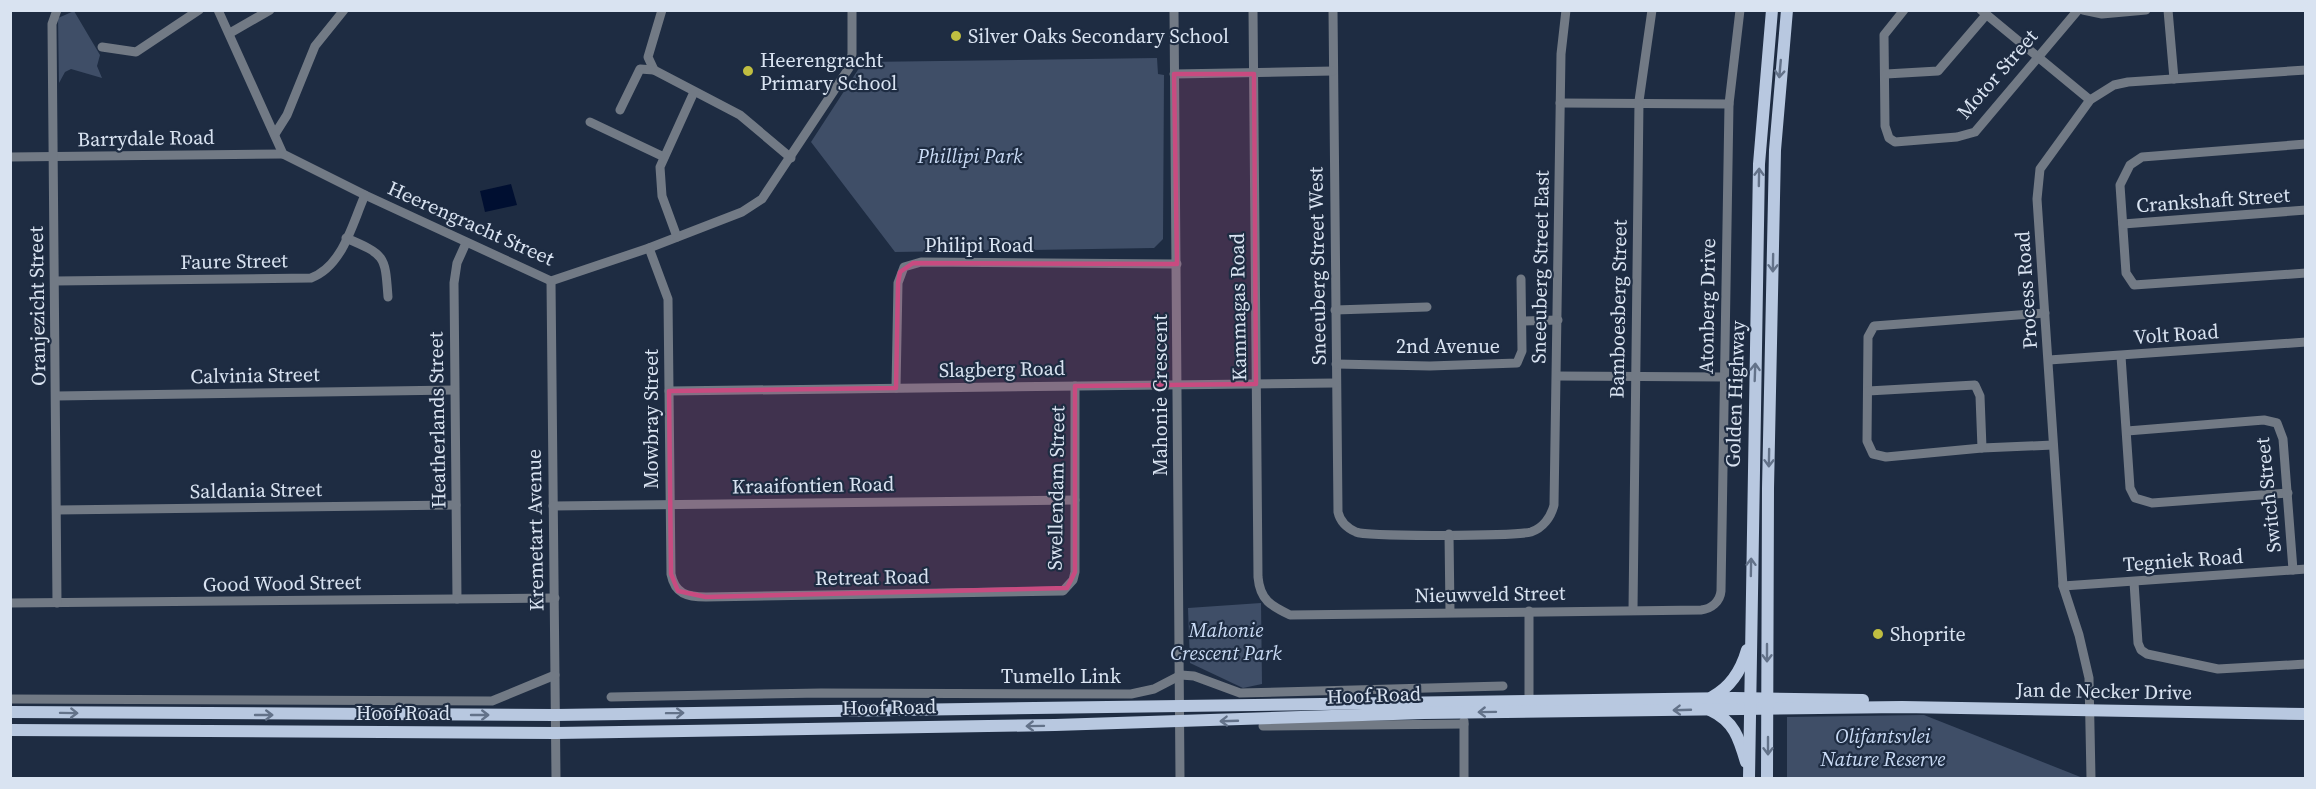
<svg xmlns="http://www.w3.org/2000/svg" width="2316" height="789" viewBox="0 0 2316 789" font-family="'Source Serif 4',serif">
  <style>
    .green { fill: #3f4e67 }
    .water { fill: #000f31 }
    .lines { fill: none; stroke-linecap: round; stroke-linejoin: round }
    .minor { stroke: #727a85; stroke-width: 9 }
    .major { stroke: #b8c8e0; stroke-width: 12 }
    .oneway { stroke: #637289 }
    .marked { fill: #c84b80; fill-opacity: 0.2; stroke: #c84b80; stroke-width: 4.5; stroke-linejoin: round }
    .poi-dot { fill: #c0be41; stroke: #1e2c42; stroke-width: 2 }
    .labels { text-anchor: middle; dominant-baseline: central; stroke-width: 4.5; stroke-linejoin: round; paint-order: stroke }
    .poi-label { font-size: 20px; fill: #d9e3f1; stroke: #1e2c42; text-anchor: start }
    .street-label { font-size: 20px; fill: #d9e3f1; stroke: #1e2c42 }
    .park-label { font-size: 20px; font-style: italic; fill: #cadbf5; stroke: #1e2c42 }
  </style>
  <rect width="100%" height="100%" fill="#1e2c42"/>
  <g class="green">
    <polygon points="74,11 100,55 97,66 102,78 71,69 65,72 59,83 58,18"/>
    <polygon points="1157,58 1158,74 1164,75 1163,239 1154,248 895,252 811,142 863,62"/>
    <polygon points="1261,603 1262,684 1243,688 1190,663 1188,608"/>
    <polygon points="1924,715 2083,778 1787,778 1787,717"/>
  </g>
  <polygon class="water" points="511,184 517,205 485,212 480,191"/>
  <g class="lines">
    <g class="minor">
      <polyline points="218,10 283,154 365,195 551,281 649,248 742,212 762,199 849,68 852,54 852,10"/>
      <polyline points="1174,10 1180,778"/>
      <path d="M1253,10L1258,577C1260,600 1271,606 1290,615L1701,610C1711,609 1720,602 1721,591L1729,104L1740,10"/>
      <path d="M1333,10L1338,512C1340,521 1347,528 1356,532C1368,537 1516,536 1531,532C1543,528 1551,517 1554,505L1561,54L1566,10"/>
      <polyline points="1904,10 1884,35 1885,126 1889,138 1895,142 1957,137 1975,132 2078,10"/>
      <polyline points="1981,10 2090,100"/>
      <polyline points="2083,10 2102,14 2146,10"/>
      <polyline points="2168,10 2174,79"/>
      <polyline points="230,33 270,10"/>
      <polyline points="102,47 136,52 199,10"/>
      <polyline points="654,70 648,57 662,10"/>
      <polyline points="1174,74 1333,71"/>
      <polyline points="1886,74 1938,71 1986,15"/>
      <polyline points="1560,103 1729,104"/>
      <polyline points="620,110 640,69 654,70 740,115 791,158"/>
      <polyline points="590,122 664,157"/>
      <polyline points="275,134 287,115 315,46 344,10"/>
      <polyline points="2306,144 2142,157 2130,165 2120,185 2126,273 2134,285 2306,273"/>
      <polyline points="10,157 283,154"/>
      <polyline points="2123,224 2306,210"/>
      <polyline points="677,237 662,196 660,167 694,92"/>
      <path d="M346,238C386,255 385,256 388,297"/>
      <path d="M649,248L668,299L671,574C675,594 687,597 706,597L1063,591L1073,580L1075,572V386"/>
      <path d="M55,281L311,278C343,266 352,224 365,195"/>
      <polyline points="551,281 556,778"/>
      <polyline points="1335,310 1427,307"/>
      <polyline points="2045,313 1874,326 1868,337 1867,441 1873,454 1886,457 1982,448 2053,445"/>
      <polyline points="1523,321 1558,320"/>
      <polyline points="2121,356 2130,488 2135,498 2152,503 2288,493"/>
      <polyline points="2049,360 2306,342"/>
      <polyline points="1336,364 1430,366 1517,363 1522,351 1521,279"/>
      <polyline points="1557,376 1724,377"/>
      <polyline points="896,388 898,283 904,267 921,262 1177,264"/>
      <polyline points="669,391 1335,383"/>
      <polyline points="1868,391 1975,385 1980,396 1982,448"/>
      <polyline points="56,396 454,390"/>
      <polyline points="2127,431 2264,420 2277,423 2283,439 2293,570"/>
      <polyline points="553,506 1075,500"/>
      <polyline points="57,510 456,505"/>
      <polyline points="1449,534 1450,612"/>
      <polyline points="2134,582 2138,643 2141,650 2147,654 2218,669 2306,664"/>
      <polyline points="2063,586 2306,569"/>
      <polyline points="457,599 454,283 457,263 466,243"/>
      <polyline points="10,603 555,598"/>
      <polyline points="57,603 52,24 57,10"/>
      <polyline points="1633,610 1639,101 1652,10"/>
      <polyline points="1529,611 1529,705"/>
      <polyline points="611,697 821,693 1131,694 1154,689 1181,675 1194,676 1240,693 1503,686"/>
      <polyline points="10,699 492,701 555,675"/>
      <polyline points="1263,726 1464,724"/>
      <polyline points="1464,778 1464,721"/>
      <polyline points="2091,778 2089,678 2079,635 2063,586 2037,199 2040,169 2090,100 2114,85 2128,82 2306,70"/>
    </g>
    <g class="major">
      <path d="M1712,697C1731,687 1741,671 1747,650"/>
      <path d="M1710,710C1734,721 1739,738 1746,762"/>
      <polyline points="10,712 555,715 1734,698 1863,700"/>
      <polyline points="10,730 556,733 1055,725 1424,713 1902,707 2306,714"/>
      <polyline points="1749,778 1759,164 1772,10"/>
      <polyline points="1767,778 1768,488 1775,150 1787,10"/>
    </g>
  </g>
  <defs><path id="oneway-shaft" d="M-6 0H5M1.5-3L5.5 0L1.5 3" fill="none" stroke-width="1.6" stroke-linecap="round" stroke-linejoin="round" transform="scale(1.5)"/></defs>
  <g class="oneway">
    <use href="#oneway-shaft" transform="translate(1780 69) rotate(95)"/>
    <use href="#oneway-shaft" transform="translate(1759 177) rotate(-89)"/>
    <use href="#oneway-shaft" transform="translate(1773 263) rotate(91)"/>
    <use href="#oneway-shaft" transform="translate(1755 372) rotate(-88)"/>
    <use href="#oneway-shaft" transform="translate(1769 458) rotate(91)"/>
    <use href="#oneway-shaft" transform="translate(1751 567) rotate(-89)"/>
    <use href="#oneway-shaft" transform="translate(1767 653) rotate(90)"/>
    <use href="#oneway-shaft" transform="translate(1682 710) rotate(178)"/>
    <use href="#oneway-shaft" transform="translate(1487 712) rotate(179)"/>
    <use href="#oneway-shaft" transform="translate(69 713) rotate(1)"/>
    <use href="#oneway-shaft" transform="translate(675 713) rotate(-1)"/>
    <use href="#oneway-shaft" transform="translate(264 715)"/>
    <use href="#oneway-shaft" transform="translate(480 715)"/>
    <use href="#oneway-shaft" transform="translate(1229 721) rotate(178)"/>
    <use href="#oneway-shaft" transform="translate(1035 726) rotate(179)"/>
    <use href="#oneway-shaft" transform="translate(1768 746) rotate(90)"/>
  </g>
  <path class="marked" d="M1174,74H1254L1256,384L1075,386V572L1067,588L706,597L678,591L671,574L669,391L896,388L898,283L900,272L913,263L1177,264Z"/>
  <g class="poi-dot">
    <circle cx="956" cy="36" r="6"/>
    <circle cx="748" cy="71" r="6"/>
    <circle cx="1878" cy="634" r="6"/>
  </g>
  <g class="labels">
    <g class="poi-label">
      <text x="968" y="36">Silver Oaks Secondary School</text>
      <text x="760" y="60">Heerengracht<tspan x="760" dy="23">Primary School</tspan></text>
      <text x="1890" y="634">Shoprite</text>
    </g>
    <g class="street-label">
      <text transform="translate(1997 74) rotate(-49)">Motor Street</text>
      <text transform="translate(146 138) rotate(-1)">Barrydale Road</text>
      <text transform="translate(2213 200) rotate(-4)">Crankshaft Street</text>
      <text transform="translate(471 223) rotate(24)">Heerengracht Street</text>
      <text x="979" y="245">Philipi Road</text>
      <text transform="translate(234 261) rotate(-1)">Faure Street</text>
      <text transform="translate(1317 266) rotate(-91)">Sneeuberg Street West</text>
      <text transform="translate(1540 267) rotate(-89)">Sneeuberg Street East</text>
      <text transform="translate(2026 290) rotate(-94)">Process Road</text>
      <text transform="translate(37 306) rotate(-91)">Oranjezicht Street</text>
      <text transform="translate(1707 306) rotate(-89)">Atonberg Drive</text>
      <text transform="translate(1238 307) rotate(-91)">Kammagas Road</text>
      <text transform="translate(1618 309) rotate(-89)">Bamboesberg Street</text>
      <text transform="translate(2176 334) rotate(-4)">Volt Road</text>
      <text x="1448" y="346">2nd Avenue</text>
      <text transform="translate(1002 369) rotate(-1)">Slagberg Road</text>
      <text transform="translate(255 375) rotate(-1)">Calvinia Street</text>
      <text transform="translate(1735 394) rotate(-88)">Golden Highway</text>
      <text transform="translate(1160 395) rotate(-90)">Mahonie Crescent</text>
      <text transform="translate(651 419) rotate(-90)">Mowbray Street</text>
      <text transform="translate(437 420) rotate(-91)">Heatherlands Street</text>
      <text transform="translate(813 485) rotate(-1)">Kraaifontien Road</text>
      <text transform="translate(1056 488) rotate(-89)">Swellendam Street</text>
      <text transform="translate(256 490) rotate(-1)">Saldania Street</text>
      <text transform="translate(2268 495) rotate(-96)">Switch Street</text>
      <text transform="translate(535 530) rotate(-91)">Kremetart Avenue</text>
      <text transform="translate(2183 560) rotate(-4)">Tegniek Road</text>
      <text transform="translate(872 577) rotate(-1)">Retreat Road</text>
      <text transform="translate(282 583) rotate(-1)">Good Wood Street</text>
      <text transform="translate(1490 594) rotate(-1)">Nieuwveld Street</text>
      <text x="1061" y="676">Tumello Link</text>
      <text transform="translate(2104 691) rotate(1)">Jan de Necker Drive</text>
      <text transform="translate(1374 695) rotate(-2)">Hoof Road</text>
      <text transform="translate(889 707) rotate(-1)">Hoof Road</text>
      <text x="403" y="713">Hoof Road</text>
    </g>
    <g class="park-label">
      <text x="970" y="156">Phillipi Park</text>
      <text x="1226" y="630">Mahonie<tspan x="1226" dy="23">Crescent Park</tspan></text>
      <text x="1883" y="736">Olifantsvlei<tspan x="1883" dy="23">Nature Reserve</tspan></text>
    </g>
  </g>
  <rect width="2316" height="789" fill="none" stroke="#d9e3f1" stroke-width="24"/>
</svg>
